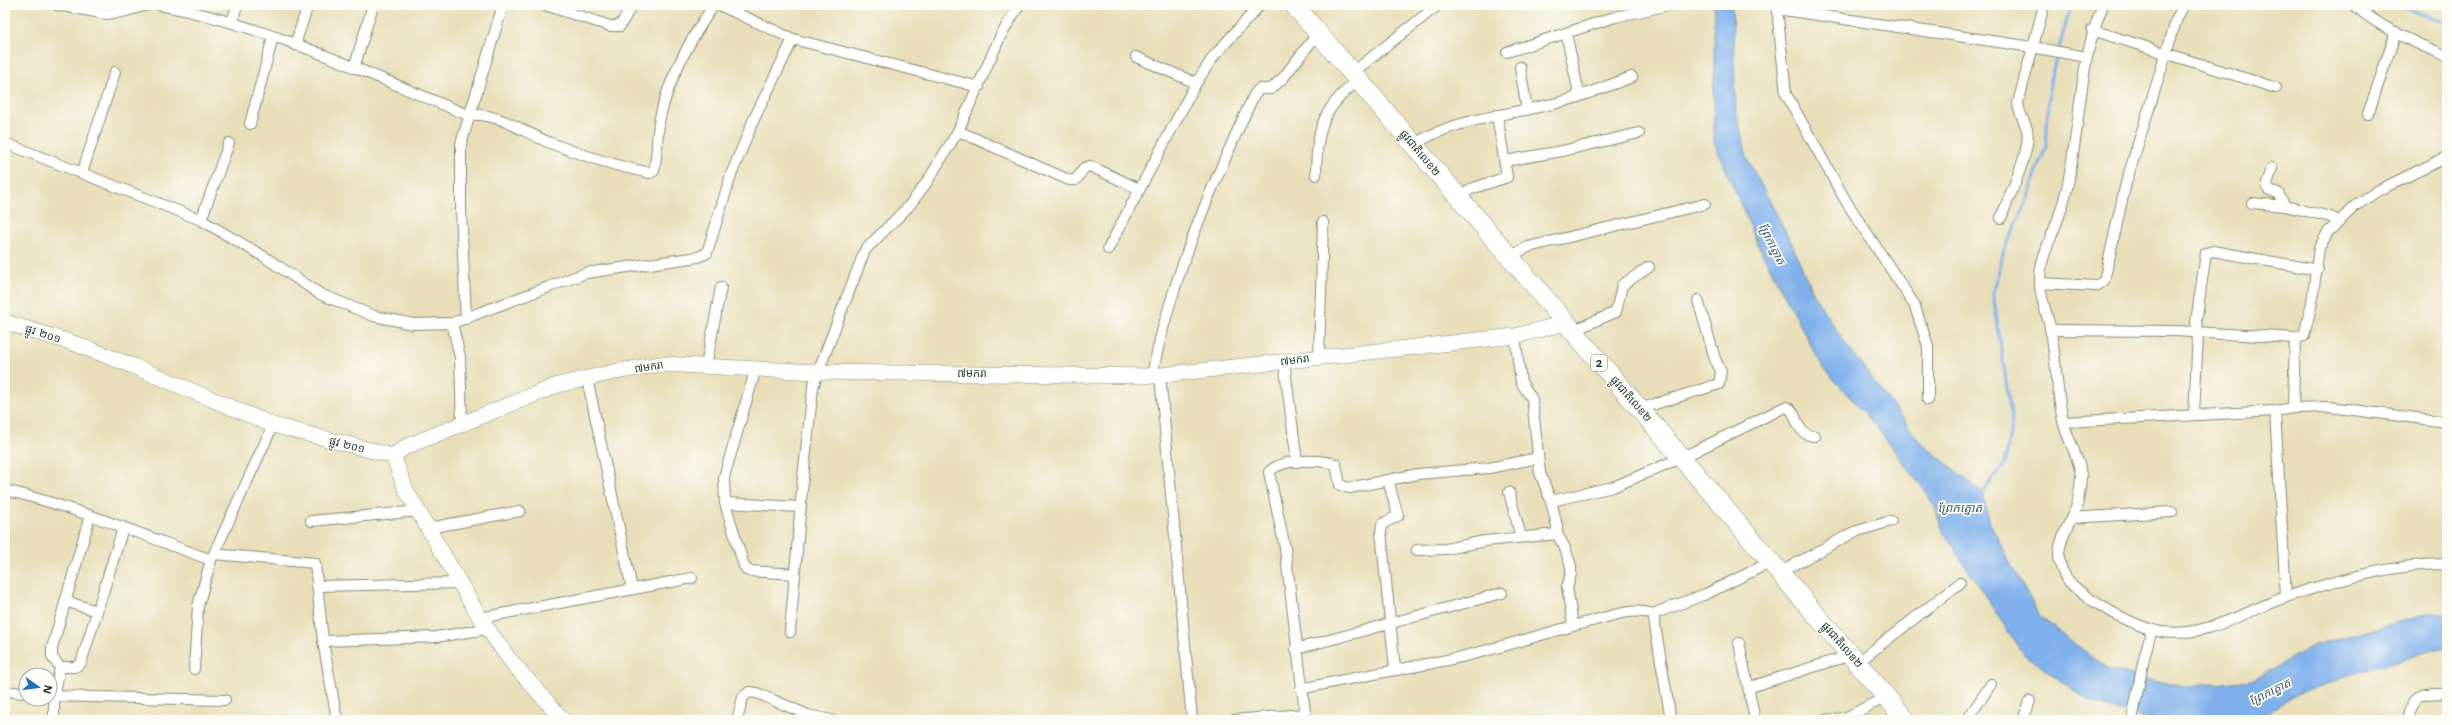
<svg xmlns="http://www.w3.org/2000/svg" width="2452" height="725" viewBox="0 0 2452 725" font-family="'Shantell Sans','Noto Sans Khmer',sans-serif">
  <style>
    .water { fill: #7fb0eb; stroke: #4f7690 }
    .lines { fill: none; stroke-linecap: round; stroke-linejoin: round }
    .stream { stroke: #7fb0eb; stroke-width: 3 }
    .street-casing { stroke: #848e77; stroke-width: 12 }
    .secondary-casing { stroke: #848e77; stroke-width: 16 }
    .highway-casing { stroke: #848e77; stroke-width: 20 }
    .street { stroke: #fff; stroke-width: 10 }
    .secondary { stroke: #fff; stroke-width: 15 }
    .highway { stroke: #fff; stroke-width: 19 }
    .labels { text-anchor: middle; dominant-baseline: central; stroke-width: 3.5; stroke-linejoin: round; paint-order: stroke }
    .shield { fill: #fdfcf7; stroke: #62766e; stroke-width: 1 }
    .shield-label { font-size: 10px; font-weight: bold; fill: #1f3d34 }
    .street-label { font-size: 11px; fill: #1f3d34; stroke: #fdfcf7 }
    .water-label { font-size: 12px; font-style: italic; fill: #3c606b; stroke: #fdfcf7 }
  </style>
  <rect width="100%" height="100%" fill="#fdfcf7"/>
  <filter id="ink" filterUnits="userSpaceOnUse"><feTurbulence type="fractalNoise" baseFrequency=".025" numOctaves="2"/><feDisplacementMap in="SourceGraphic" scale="8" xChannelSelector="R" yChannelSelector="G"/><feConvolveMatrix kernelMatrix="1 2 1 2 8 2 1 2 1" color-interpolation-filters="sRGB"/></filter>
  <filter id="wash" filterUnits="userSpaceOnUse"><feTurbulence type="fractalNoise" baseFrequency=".012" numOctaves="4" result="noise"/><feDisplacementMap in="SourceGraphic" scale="16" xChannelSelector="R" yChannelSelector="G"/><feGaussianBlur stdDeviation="0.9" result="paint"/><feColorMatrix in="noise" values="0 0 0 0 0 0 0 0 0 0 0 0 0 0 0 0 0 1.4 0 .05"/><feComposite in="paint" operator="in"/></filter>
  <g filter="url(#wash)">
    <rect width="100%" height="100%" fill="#e8dfba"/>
    <polygon class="water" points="1714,5 1732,5 1736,112 1748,160 1792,244 1813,294 1845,343 1920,442 1982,492 1990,524 2040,617 2108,669 2182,687 2253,680 2314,645 2432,613 2447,614 2447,646 2357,673 2291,697 2258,720 2149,720 2090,701 2022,653 1942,529 1932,500 1874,424 1822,366 1759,247 1714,142"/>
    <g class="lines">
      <g class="stream">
        <polyline points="2400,5 2447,24"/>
        <polyline points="1980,496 2005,463 2012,422 1993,294 2004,250 2024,208 2046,147 2050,81 2071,5"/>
      </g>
    </g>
  </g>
  <g filter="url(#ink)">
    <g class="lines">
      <g class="street-casing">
        <g id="street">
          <polyline points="57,5 107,14 123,12 147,5"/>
          <path d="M160,5C267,25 368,74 468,115C498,112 521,131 548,142C581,155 615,166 650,173L654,171C658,152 656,132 661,113C671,74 691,38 714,5"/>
          <polyline points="545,5 610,26 620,26 632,5"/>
          <polyline points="719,5 793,39 979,87"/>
          <polyline points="1777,5 1777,9 2032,47 2086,57"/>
          <path d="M2103,5C2080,58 2081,115 2070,172C2068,186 2064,201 2059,216C2052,238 2039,258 2040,283C2040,298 2048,316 2051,331C2056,361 2057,392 2063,421C2067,439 2081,460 2081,478C2080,487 2079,500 2076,508C2067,530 2051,550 2064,574C2075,596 2137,628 2162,632C2205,638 2246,611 2286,597C2335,581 2395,563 2447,564"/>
          <path d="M2354,5C2380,28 2416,44 2447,56"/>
          <polyline points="1777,9 1786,94 1847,203 1914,304 1928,346 1928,400"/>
          <polyline points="232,22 237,5"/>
          <polyline points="2092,30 2276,88"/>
          <polyline points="295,45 308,5"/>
          <polyline points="1507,52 1566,33"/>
          <polyline points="1136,57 1196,83"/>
          <polyline points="1520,67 1527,110"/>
          <polyline points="354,68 373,5"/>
          <polyline points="1352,73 1438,5"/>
          <polyline points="1575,98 1632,77"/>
          <polyline points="2368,114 2396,32"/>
          <polyline points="250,124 273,37"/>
          <polyline points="958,131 1069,180 1076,180 1084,168 1090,166 1139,189"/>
          <polyline points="5,143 201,220 263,256 320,294 374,316 413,324 452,323 586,273 698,257 707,253 731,175 754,119 793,39"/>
          <path d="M1414,145C1452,117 1528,113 1575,98L1579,93L1566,33L1615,17L1669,5"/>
          <polyline points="2447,157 2379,190 2355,206 2328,232 2319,248 2312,302 2304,336 2295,338 2293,408 2330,407 2447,422"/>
          <polyline points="1505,161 1562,151 1639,133"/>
          <polyline points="2272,168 2267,184 2269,190 2278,193 2285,206 2331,217 2339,222"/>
          <polyline points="82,173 115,72"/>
          <path d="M1316,175C1317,129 1321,110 1358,80"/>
          <polyline points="1458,197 1471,189 1507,177 1497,115"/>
          <polyline points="2252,203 2285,206"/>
          <path d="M2001,218C2008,198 2032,150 2027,129C2024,120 2019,114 2018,103L2044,5"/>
          <polyline points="201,220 229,143"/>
          <polyline points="1108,249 1196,83 1214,56 1260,5"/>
          <polyline points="1508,257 1528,247 1705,204"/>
          <polyline points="2040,283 2096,286 2104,281 2126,183 2177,18 2184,5"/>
          <polyline points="466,319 461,210 461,144 503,5"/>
          <polyline points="452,323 460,357 462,424"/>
          <polyline points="2050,330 2175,331 2295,338"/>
          <polyline points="1572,331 1616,312 1622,285 1649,267"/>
          <polyline points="1515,336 1521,382 1532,399 1540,473 1551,501 1557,526 1557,534 1564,546 1571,566 1571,574 1567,587 1573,625"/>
          <polyline points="1319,358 1323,222"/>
          <polyline points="1284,362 1297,462"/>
          <polyline points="706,366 721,287"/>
          <polyline points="756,368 724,477 725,503 801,507"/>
          <polyline points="1160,375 1192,720"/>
          <path d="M1152,376C1171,278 1212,185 1254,95L1259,89H1271L1283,78L1318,33"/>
          <polyline points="587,378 632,589"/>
          <polyline points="1639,409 1719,384 1721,371 1715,359 1698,300"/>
          <polyline points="2275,411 2286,597"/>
          <polyline points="2194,415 2198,333 2196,322 2206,253 2213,251 2318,270"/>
          <polyline points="2064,422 2275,411 2293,408"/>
          <polyline points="1388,480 1398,516 1382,524 1381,532 1395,669"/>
          <path d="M5,490C75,507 143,535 211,560"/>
          <polyline points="1509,492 1521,537"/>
          <path d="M1551,501L1613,487L1681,458L1785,407C1799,408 1793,436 1815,436"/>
          <polyline points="725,503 744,566 748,571 795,574"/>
          <polyline points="2071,518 2172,512"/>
          <polyline points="311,521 419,511"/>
          <polyline points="429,528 520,511"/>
          <polyline points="1417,550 1446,549 1485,541 1557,534"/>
          <polyline points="214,554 315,563 323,641 337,720"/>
          <polyline points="1779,573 1854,532 1891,521"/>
          <polyline points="317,586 461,583"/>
          <polyline points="65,601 97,611"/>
          <polyline points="1653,614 1671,720"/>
          <polyline points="480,618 692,578"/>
          <polyline points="790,632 803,478 813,387 818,372 865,250 909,206 927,182 958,131 1000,37 1019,5"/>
          <polyline points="323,641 436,637 487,629"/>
          <polyline points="1739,643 1755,720"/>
          <polyline points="1296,649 1502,593"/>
          <polyline points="1857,663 1960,583"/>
          <polyline points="60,667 52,657 52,648 90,516"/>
          <polyline points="194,669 198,606 211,560 273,425"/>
          <polyline points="1750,687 1851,655"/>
          <path d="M1301,689C1350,678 1398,670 1447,660C1495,650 1541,634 1588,622C1608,617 1632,607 1653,614L1706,594L1771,562"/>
          <polyline points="13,692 26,693"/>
          <polyline points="50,696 225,700"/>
          <polyline points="54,720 54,697 60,667 75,667 81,663 123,528"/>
          <polyline points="737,720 743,697 749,692 757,693 808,715 831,720"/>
          <polyline points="1234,720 1305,714"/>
          <path d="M1306,720L1285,548L1269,472C1282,458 1314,460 1332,463L1336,464L1340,485L1349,488L1418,474L1489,468L1533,459L1538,456"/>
          <polyline points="1824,720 1845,718 1886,697"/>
          <polyline points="1967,720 1991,684"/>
          <polyline points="2023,720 2030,701"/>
          <polyline points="2132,720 2144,658 2152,629"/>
          <path d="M2407,720C2413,693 2421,693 2447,693"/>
        </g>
      </g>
      <g class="secondary-casing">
        <g id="secondary">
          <polyline points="5,322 76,344 133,366 273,425 393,456 406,490 480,618 510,660 563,720"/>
          <polyline points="393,456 405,447 558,385 614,372 661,364 818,372 1152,376 1515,336 1565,323"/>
        </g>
      </g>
      <g class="highway-casing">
        <polyline id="highway" points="1294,5 1906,720"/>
      </g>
      <use href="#street" class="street"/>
      <use href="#secondary" class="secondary"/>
      <use href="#highway" class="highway"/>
    </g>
  </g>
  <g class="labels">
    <rect class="shield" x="1591" y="355" width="16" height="16" rx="3"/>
    <g class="shield-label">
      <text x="1599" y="363">2</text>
    </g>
    <g class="street-label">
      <text transform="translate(1420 153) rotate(50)">ផ្លូវជាតិលេខ២</text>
      <text transform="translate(43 334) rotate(18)">ផ្លូវ ២០១</text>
      <text transform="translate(1295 360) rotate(-7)">៧មករា</text>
      <text transform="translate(649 367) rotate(-8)">៧មករា</text>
      <text x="972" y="373">៧មករា</text>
      <text transform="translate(1631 399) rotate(49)">ផ្លូវជាតិលេខ២</text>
      <text transform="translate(347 445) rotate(14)">ផ្លូវ ២០១</text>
      <text transform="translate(1842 645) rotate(49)">ផ្លូវជាតិលេខ២</text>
    </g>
    <g class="water-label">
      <text transform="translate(1772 244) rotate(63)">ព្រែកត្នោត</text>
      <text x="1960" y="508">ព្រែកត្នោត</text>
      <text transform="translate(2270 692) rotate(-27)">ព្រែកត្នោត</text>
    </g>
  </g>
  <rect width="2452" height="725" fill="none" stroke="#fdfcf7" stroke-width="20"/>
  <g transform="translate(38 687) rotate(104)"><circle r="19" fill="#fdfcf7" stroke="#a4b0a9"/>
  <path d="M0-3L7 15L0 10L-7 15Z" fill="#1f6fb2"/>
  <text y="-6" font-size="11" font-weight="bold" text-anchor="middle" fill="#1f3d34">N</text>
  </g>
</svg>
